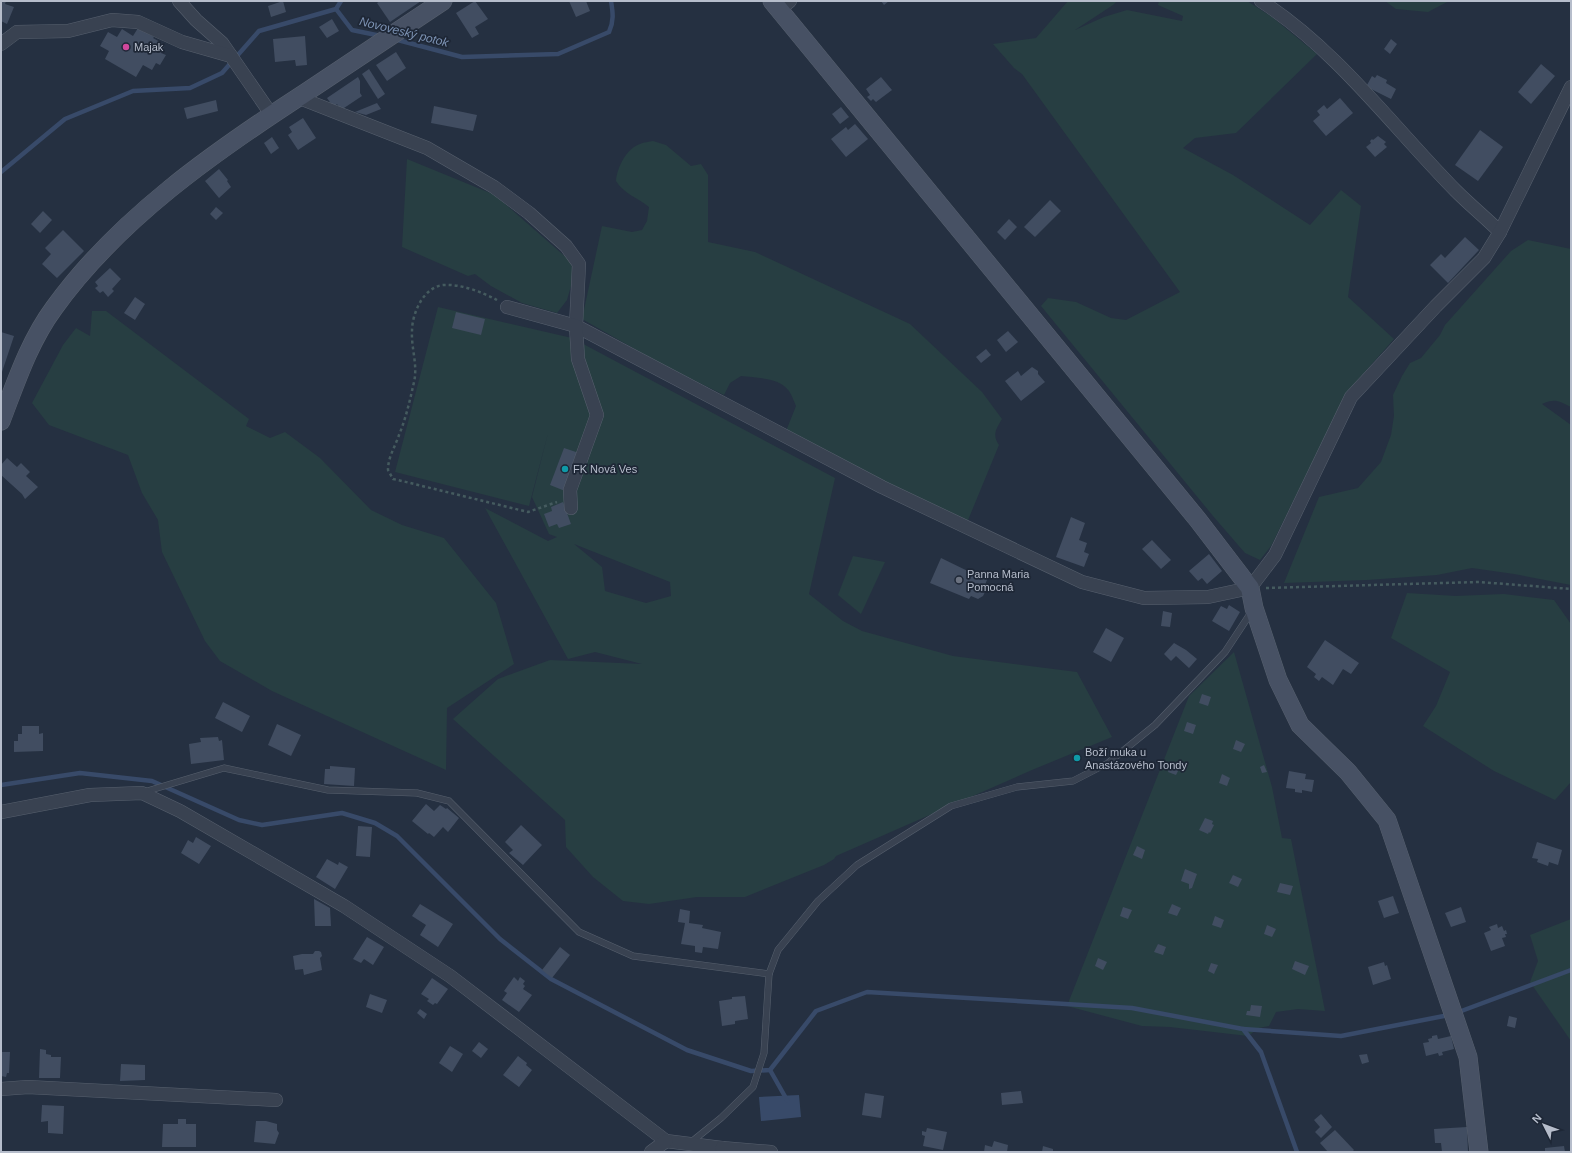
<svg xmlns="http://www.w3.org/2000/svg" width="1572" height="1153" viewBox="0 0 1572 1153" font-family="Arial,sans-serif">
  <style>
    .green { fill: #273e42; fill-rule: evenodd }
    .water { fill: #384a69 }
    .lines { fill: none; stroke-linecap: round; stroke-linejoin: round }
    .stream { stroke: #384a69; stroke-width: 4.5 }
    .building { fill: #414d61 }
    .lane-casing { stroke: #57606e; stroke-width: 7 }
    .street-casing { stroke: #57606e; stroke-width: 14 }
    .secondary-casing { stroke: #57606e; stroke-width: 19 }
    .path { stroke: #455b5f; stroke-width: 2.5; stroke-dasharray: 3 3; stroke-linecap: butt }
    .lane { stroke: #394251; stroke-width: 6 }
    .street { stroke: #394251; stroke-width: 13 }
    .secondary { stroke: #475164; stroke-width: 18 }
    .hotel-dot { fill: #d1479c; stroke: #1e2736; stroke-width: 1.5 }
    .culture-dot { fill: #0f9aa8; stroke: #1e2736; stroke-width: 1.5 }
    .worship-dot { fill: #6b7280; stroke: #1e2736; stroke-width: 1.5 }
    .labels { text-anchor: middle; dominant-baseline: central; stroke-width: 3.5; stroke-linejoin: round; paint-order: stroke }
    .poi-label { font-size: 11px; fill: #b6bdcb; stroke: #1e2736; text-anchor: start }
    .water-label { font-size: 12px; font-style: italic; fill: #7c92b3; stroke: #1e2736 }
  </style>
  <rect width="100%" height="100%" fill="#253041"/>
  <g class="green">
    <polygon points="1068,1 1117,1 1113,5 1075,30 1104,17 1127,10 1182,21 1183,16 1158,5 1159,1 1247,1 1272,17 1317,54 1236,133 1195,138 1183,148 1233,175 1310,225 1341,190 1361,206 1348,297 1394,339 1348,391 1271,546 1260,560 1245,553 1213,516 1041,306 1048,298 1076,302 1111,318 1126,320 1180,292 1022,74 1014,68 993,44 1036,38"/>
    <polygon points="1385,1 1449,1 1428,12 1396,9"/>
    <path d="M653,141L666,145L691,166L701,164L708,175V242L755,252L910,324L982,392L1002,419C996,429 992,435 999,445L966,525L786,431L796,406C794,402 792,395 789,391C779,377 756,378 741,376L730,383L724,395L661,364L582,319L602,226L632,232L642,230L647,221L649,207C638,198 623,193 616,181C617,167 627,148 640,144C644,142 649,142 653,141Z"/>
    <polygon points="407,159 495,195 568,259 575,272 567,300 557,313 522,303 491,286 475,274 468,276 402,247"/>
    <path d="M1528,240L1571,249V407C1559,401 1555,398 1542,404L1571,425V585L1514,574L1472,568L1437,575L1367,580L1284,583L1319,497L1358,488L1381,462L1391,435L1394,416L1393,395L1402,376L1410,363L1421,358L1440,335L1445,325L1511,251Z"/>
    <path d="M438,307L572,338L835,478L809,594L843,621L862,631L953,656L1077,672L1112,737L1032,770L836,856L834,859L824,865L745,897H697L649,904L623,901L593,877L566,847L565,820L453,719L498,679L550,660L642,664L595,652L568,659L485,508L548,541L557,537L549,534L532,497L548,433L529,506L395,472ZM574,544L670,582L671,596L646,603L605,591L602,567Z"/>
    <polygon points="92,311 106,311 249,419 246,426 270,438 285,432 320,458 371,510 402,525 444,538 496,603 514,664 447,708 446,770 272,691 220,661 205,641 162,552 158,520 142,493 128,455 49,425 32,403 63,345 76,328 90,336"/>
    <polygon points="853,556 885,562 861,614 838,595"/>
    <polygon points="1407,593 1456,596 1504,594 1554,600 1571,624 1571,782 1555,800 1494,771 1423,726 1436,706 1450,672 1391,638"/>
    <polygon points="1234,652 1272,787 1282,838 1291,839 1325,1011 1298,1009 1276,1012 1269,1026 1259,1028 1248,1036 1170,1027 1142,1026 1067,1006 1189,696"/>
    <polygon points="1571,919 1571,1041 1530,982 1538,961 1530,935"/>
  </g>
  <polygon class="water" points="799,1095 801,1117 761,1121 759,1097"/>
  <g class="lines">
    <g class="stream">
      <polyline points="336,9 341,1"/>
      <path d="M394,39L462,57L558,54L609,32C614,21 613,13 611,1"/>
      <polyline points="1,172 65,119 133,91 190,88 222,73 259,31 336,9 352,30 381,36"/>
      <polyline points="1,785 80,773 152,781 239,820 262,825 342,813 375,823 397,836 500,939 551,979 687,1050 751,1071 770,1070 816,1011 867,992 1132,1008 1243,1029 1261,1052 1297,1152"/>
      <polyline points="1456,1013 1571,970"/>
      <polyline points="1243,1029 1341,1036 1449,1015"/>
      <polyline points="770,1070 787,1100"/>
    </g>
  </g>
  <g class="building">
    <polygon points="1,1 6,1 5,4 14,7 7,24 1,21"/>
    <polygon points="283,1 286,12 271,17 268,6"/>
    <polygon points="380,1 421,1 390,22 377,3"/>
    <polygon points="475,1 488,19 475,27 479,34 472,38 456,13"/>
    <polygon points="569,1 586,1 590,11 576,17"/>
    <polygon points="881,1 889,1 884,5"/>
    <polygon points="332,19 339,31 327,38 319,27"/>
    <polygon points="138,28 154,37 153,38 165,45 161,53 166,55 160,65 156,63 152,70 143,65 136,77 105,59 109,51 100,46 108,32 117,37 122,29 133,36"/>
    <polygon points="305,36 307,65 296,66 295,60 275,62 273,39"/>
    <polygon points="1391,39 1397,44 1390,54 1384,49"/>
    <polygon points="396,52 406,68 387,81 376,65"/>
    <polygon points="1541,64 1555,76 1531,104 1518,92"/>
    <polygon points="369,69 385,94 378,99 362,74"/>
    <polygon points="1377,75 1387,80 1386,83 1396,89 1391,99 1371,89 1367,85 1372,76 1375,78"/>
    <polygon points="358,77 360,81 360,93 362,96 341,110 337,104 335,106 332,105 327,98"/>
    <polygon points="881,77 892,90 876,102 873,99 871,101 867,97 870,95 866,89"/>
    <polygon points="1340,98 1353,113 1326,136 1313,121 1320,115 1317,111 1324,105 1327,109"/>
    <polygon points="216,100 218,111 187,119 184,108"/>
    <polygon points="377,103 381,109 366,115 355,112"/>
    <polygon points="434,106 477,115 473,131 431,123"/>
    <polygon points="841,107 849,117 840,124 832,114"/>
    <polygon points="303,118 316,138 298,150 288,135 292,132 289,127"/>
    <polygon points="855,124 868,139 846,157 831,139 846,127 848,130"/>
    <polygon points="1480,130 1503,147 1478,181 1455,165"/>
    <polygon points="1378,136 1386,142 1384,144 1387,147 1375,157 1366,147 1371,143 1370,141 1372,139 1373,140"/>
    <polygon points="272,137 279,148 271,154 264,143"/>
    <polygon points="219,169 228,180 227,181 231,187 219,198 205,181"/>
    <polygon points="1050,200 1061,211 1035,237 1024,227"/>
    <polygon points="216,207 223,213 216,220 210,214"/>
    <polygon points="43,211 52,220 40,233 31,224"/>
    <polygon points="1009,219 1017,227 1005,240 997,232"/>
    <polygon points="63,230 84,251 57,278 42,264 51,254 45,248"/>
    <polygon points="1465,237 1479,250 1448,283 1430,265 1441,254 1445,258"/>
    <polygon points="110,268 121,279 112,289 114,291 108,297 103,291 100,293 95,288 98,286 95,282"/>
    <polygon points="135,297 145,304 135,320 124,313"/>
    <polygon points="456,312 485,319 481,335 452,328"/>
    <polygon points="1008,331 1018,342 1006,352 997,340"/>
    <polygon points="1,332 14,336 1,375"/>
    <polygon points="986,349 991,355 981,363 976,357"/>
    <polygon points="1032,367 1038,371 1038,374 1045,382 1021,401 1005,381 1018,371 1021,376"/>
    <polygon points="564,448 579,453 565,491 550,485"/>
    <polygon points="7,458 17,467 21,463 30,472 26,476 38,487 25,499 22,494 1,475 1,465"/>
    <polygon points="563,502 571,524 559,528 557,524 549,527 544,514 552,511 551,507"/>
    <polygon points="1071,517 1085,523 1079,540 1087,543 1084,552 1089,554 1084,567 1056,557"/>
    <polygon points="1152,540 1171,560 1161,569 1142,549"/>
    <polygon points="1209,554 1222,571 1207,584 1202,578 1198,581 1189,571"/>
    <polygon points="941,558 978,576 980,574 988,577 985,585 986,590 983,596 978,599 971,596 969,599 930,583"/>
    <polygon points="1229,605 1240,612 1229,631 1212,621 1221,606 1227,609"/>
    <polygon points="1163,611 1172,613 1170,627 1161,626"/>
    <polygon points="1106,628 1124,638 1111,662 1093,652"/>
    <polygon points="1325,640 1359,663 1351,674 1343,669 1333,685 1322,677 1319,681 1314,677 1316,674 1307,667"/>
    <polygon points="1174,643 1186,650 1197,659 1189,668 1176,656 1171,661 1164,654"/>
    <polygon points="1202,694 1211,697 1208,706 1199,703"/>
    <polygon points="223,702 250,716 242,732 215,718"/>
    <polygon points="1187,722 1196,725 1193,734 1184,731"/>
    <polygon points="277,724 301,735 291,756 268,745"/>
    <polygon points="22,726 39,726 39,734 43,733 43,751 14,752 14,741 18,741 18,734 22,734"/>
    <polygon points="218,737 219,741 222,740 224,760 191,764 189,744 201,742 200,738"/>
    <polygon points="1236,740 1245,744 1241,752 1233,749"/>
    <polygon points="1171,763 1180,767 1176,775 1168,772"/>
    <polygon points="1264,765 1267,772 1262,773 1260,767"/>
    <polygon points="330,766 355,768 354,786 324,784 325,769 330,769"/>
    <polygon points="1289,771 1306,774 1305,779 1314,780 1312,792 1302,790 1302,793 1295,792 1295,789 1286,788"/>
    <polygon points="1222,774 1230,778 1227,786 1219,783"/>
    <polygon points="426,804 434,811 440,805 446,809 447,808 459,818 448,832 443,827 434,837 429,833 428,834 412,821"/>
    <polygon points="1205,818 1213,821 1212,824 1214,825 1210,833 1209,832 1208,834 1199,830"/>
    <polygon points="521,825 542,845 523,865 509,853 513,850 505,842"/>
    <polygon points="358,826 372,827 370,857 356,856"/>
    <polygon points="196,837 211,846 199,864 181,853 188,840 193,843"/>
    <polygon points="1537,842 1562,850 1558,865 1549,862 1548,866 1537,862 1538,859 1532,858"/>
    <polygon points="1137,846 1145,850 1142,859 1133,855"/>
    <polygon points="327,859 338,865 339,862 348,867 335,889 316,877"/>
    <polygon points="1185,869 1197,874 1192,888 1189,889 1189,884 1181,881"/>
    <polygon points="1233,875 1242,879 1238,887 1229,883"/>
    <polygon points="1280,883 1293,886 1290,895 1277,892"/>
    <polygon points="1393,896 1399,913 1384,918 1378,901"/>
    <polygon points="314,899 330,908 331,926 315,926"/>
    <polygon points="420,904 453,924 438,947 420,935 426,925 412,916"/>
    <polygon points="1172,904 1181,908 1177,916 1168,913"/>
    <polygon points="1123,907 1132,910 1128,919 1120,916"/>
    <polygon points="1461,907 1466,922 1451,927 1445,913"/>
    <polygon points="680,909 690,911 689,923 703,925 702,928 721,932 718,949 703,947 702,953 695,952 695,946 681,944 685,923 678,922"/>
    <polygon points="1215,916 1224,920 1221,928 1212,925"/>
    <polygon points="1497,924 1498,928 1502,926 1504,931 1506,930 1507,934 1505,934 1506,937 1502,938 1505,946 1491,951 1484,933 1491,930 1489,927"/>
    <polygon points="1267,925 1276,929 1272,937 1264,934"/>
    <polygon points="367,937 384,947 373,965 364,959 361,963 353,959"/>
    <polygon points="1158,944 1166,947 1163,955 1154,952"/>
    <polygon points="560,947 570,955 552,978 542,970"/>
    <polygon points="315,951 319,951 321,952 322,956 320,958 322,970 304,975 303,969 295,970 293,956 302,954 313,954"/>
    <polygon points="1098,958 1107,962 1103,970 1095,966"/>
    <polygon points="1295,961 1309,966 1305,975 1292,969"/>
    <polygon points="1384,962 1385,966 1387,965 1391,979 1373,985 1368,967"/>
    <polygon points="1211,963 1218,965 1214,974 1208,971"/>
    <polygon points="514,977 518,981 520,977 525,981 523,984 525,986 523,989 532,995 519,1012 502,1000 507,993 504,991"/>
    <polygon points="432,978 448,989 437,1004 435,1003 433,1005 427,1001 429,999 421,994"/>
    <polygon points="370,994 387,1000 382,1013 366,1007"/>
    <polygon points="745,996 748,1019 735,1021 735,1024 722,1026 719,1001 732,999 732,997"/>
    <polygon points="1251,1005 1262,1006 1260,1017 1246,1015 1247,1011 1250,1011"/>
    <polygon points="420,1009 427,1014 424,1019 417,1013"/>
    <polygon points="1509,1016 1517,1018 1515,1028 1507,1026"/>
    <polygon points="1437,1035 1438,1039 1451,1036 1454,1049 1442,1052 1443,1055 1439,1056 1438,1053 1426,1056 1423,1043 1429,1042 1428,1039 1432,1038 1432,1036"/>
    <polygon points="479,1042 488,1049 481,1058 472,1051"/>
    <polygon points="450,1046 463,1054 452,1072 439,1063"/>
    <polygon points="40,1049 46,1050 46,1054 51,1055 51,1057 61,1057 60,1078 39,1078"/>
    <polygon points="1,1052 10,1052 9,1073 7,1073 6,1077 1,1076"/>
    <polygon points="1367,1054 1369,1062 1362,1064 1359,1055"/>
    <polygon points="518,1056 527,1063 526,1065 532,1070 519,1087 503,1075"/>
    <polygon points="121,1064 145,1065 145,1080 120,1081"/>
    <polygon points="1021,1091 1023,1103 1002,1105 1001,1093"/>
    <polygon points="865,1093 884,1096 881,1118 862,1115"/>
    <polygon points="42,1105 64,1106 63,1134 48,1133 48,1121 41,1122"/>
    <polygon points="1321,1114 1332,1127 1321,1138 1315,1132 1320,1127 1314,1120"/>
    <polygon points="178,1119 186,1119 186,1124 196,1124 196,1147 162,1147 163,1124 178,1124"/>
    <polygon points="256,1121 266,1121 277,1124 277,1130 279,1133 275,1144 254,1142"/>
    <polygon points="1467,1127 1468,1152 1442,1152 1441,1143 1435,1143 1434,1129"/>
    <polygon points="927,1128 947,1132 943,1150 923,1146 925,1136 922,1135 922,1131 926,1132"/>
    <polygon points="1335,1130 1354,1150 1352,1152 1328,1152 1320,1143"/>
    <polygon points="994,1141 1008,1145 1007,1152 984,1152 985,1145 992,1147"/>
    <polygon points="1043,1146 1053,1149 1053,1152 1042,1152"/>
    <polygon points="1564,1146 1565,1152 1545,1152 1545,1148"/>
  </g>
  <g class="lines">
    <g class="lane-casing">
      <g id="lane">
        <polyline points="144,792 224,768 328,790 417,793 449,801 579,932 633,956 769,974"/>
        <polyline points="690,1143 721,1118 753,1087 764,1053 769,974 778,950 818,901 857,865 951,806 1017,787 1073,781 1108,763 1155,725 1225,652 1252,611"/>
      </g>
    </g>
    <g class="street-casing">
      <g id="street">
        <polyline points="179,1 196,20 222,43 231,56"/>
        <path d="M1261,1C1338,51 1392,126 1456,191C1470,205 1486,218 1500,232"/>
        <polyline points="780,9 790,1"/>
        <polyline points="1,44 17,32 68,31 112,20 138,22 182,42 231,56 271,114"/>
        <polyline points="297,97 427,148 494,187 529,213 566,246 579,264 576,326 882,487 1082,582 1144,598 1208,597 1250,588 1275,555 1351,397 1436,306 1484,258 1500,232 1571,87"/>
        <polyline points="507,307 576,326 578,359 597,415 570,490 571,508"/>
        <polyline points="1,812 90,795 142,793 180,811 344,906 450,976 666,1141 722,1148 726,1152"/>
        <polyline points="1,1089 28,1087 276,1100"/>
        <polyline points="722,1148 771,1152"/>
        <polyline points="651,1152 666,1141"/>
      </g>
    </g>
    <g class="secondary-casing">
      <g id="secondary">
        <polyline points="772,1 1198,520 1250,588 1254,608 1278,680 1300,725 1348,772 1387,820 1468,1057 1479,1152"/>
        <path d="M1,421C16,382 29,342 54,308C118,219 214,152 305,93C351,62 397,32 443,1"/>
      </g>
    </g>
    <g class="path">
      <path d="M497,300C482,292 461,284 444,285C424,286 412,313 412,331C411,348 418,365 414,382C410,400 406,418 399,435C395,447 388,457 388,470L393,479L402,481L528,512L557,502"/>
      <polyline points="1266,588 1479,582 1571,589"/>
    </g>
    <use href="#lane" class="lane"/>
    <use href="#street" class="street"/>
    <use href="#secondary" class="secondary"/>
  </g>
  <circle class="hotel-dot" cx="126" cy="47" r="4"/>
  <g class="culture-dot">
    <circle cx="565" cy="469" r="4"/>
    <circle cx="1077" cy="758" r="4"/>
  </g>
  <circle class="worship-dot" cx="959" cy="580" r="4"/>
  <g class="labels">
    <g class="poi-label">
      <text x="134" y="47">Majak</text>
      <text x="573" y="469">FK Nová Ves</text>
      <text x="967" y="574">Panna Maria<tspan x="967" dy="13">Pomocná</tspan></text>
      <text x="1085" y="752">Boží muka u<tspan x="1085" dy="13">Anastázového Tondy</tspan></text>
    </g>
    <g class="water-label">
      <text transform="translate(404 32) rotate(14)">Novoveský potok</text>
    </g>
  </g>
  <rect width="1572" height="1153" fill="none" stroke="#b6bdcb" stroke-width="4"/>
  <g transform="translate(1544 1125) rotate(312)" stroke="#1e2736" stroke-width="3" paint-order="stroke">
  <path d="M0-3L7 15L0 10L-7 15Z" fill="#b6bdcb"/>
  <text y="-6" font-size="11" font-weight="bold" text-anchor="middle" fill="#b6bdcb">N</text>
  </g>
</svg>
